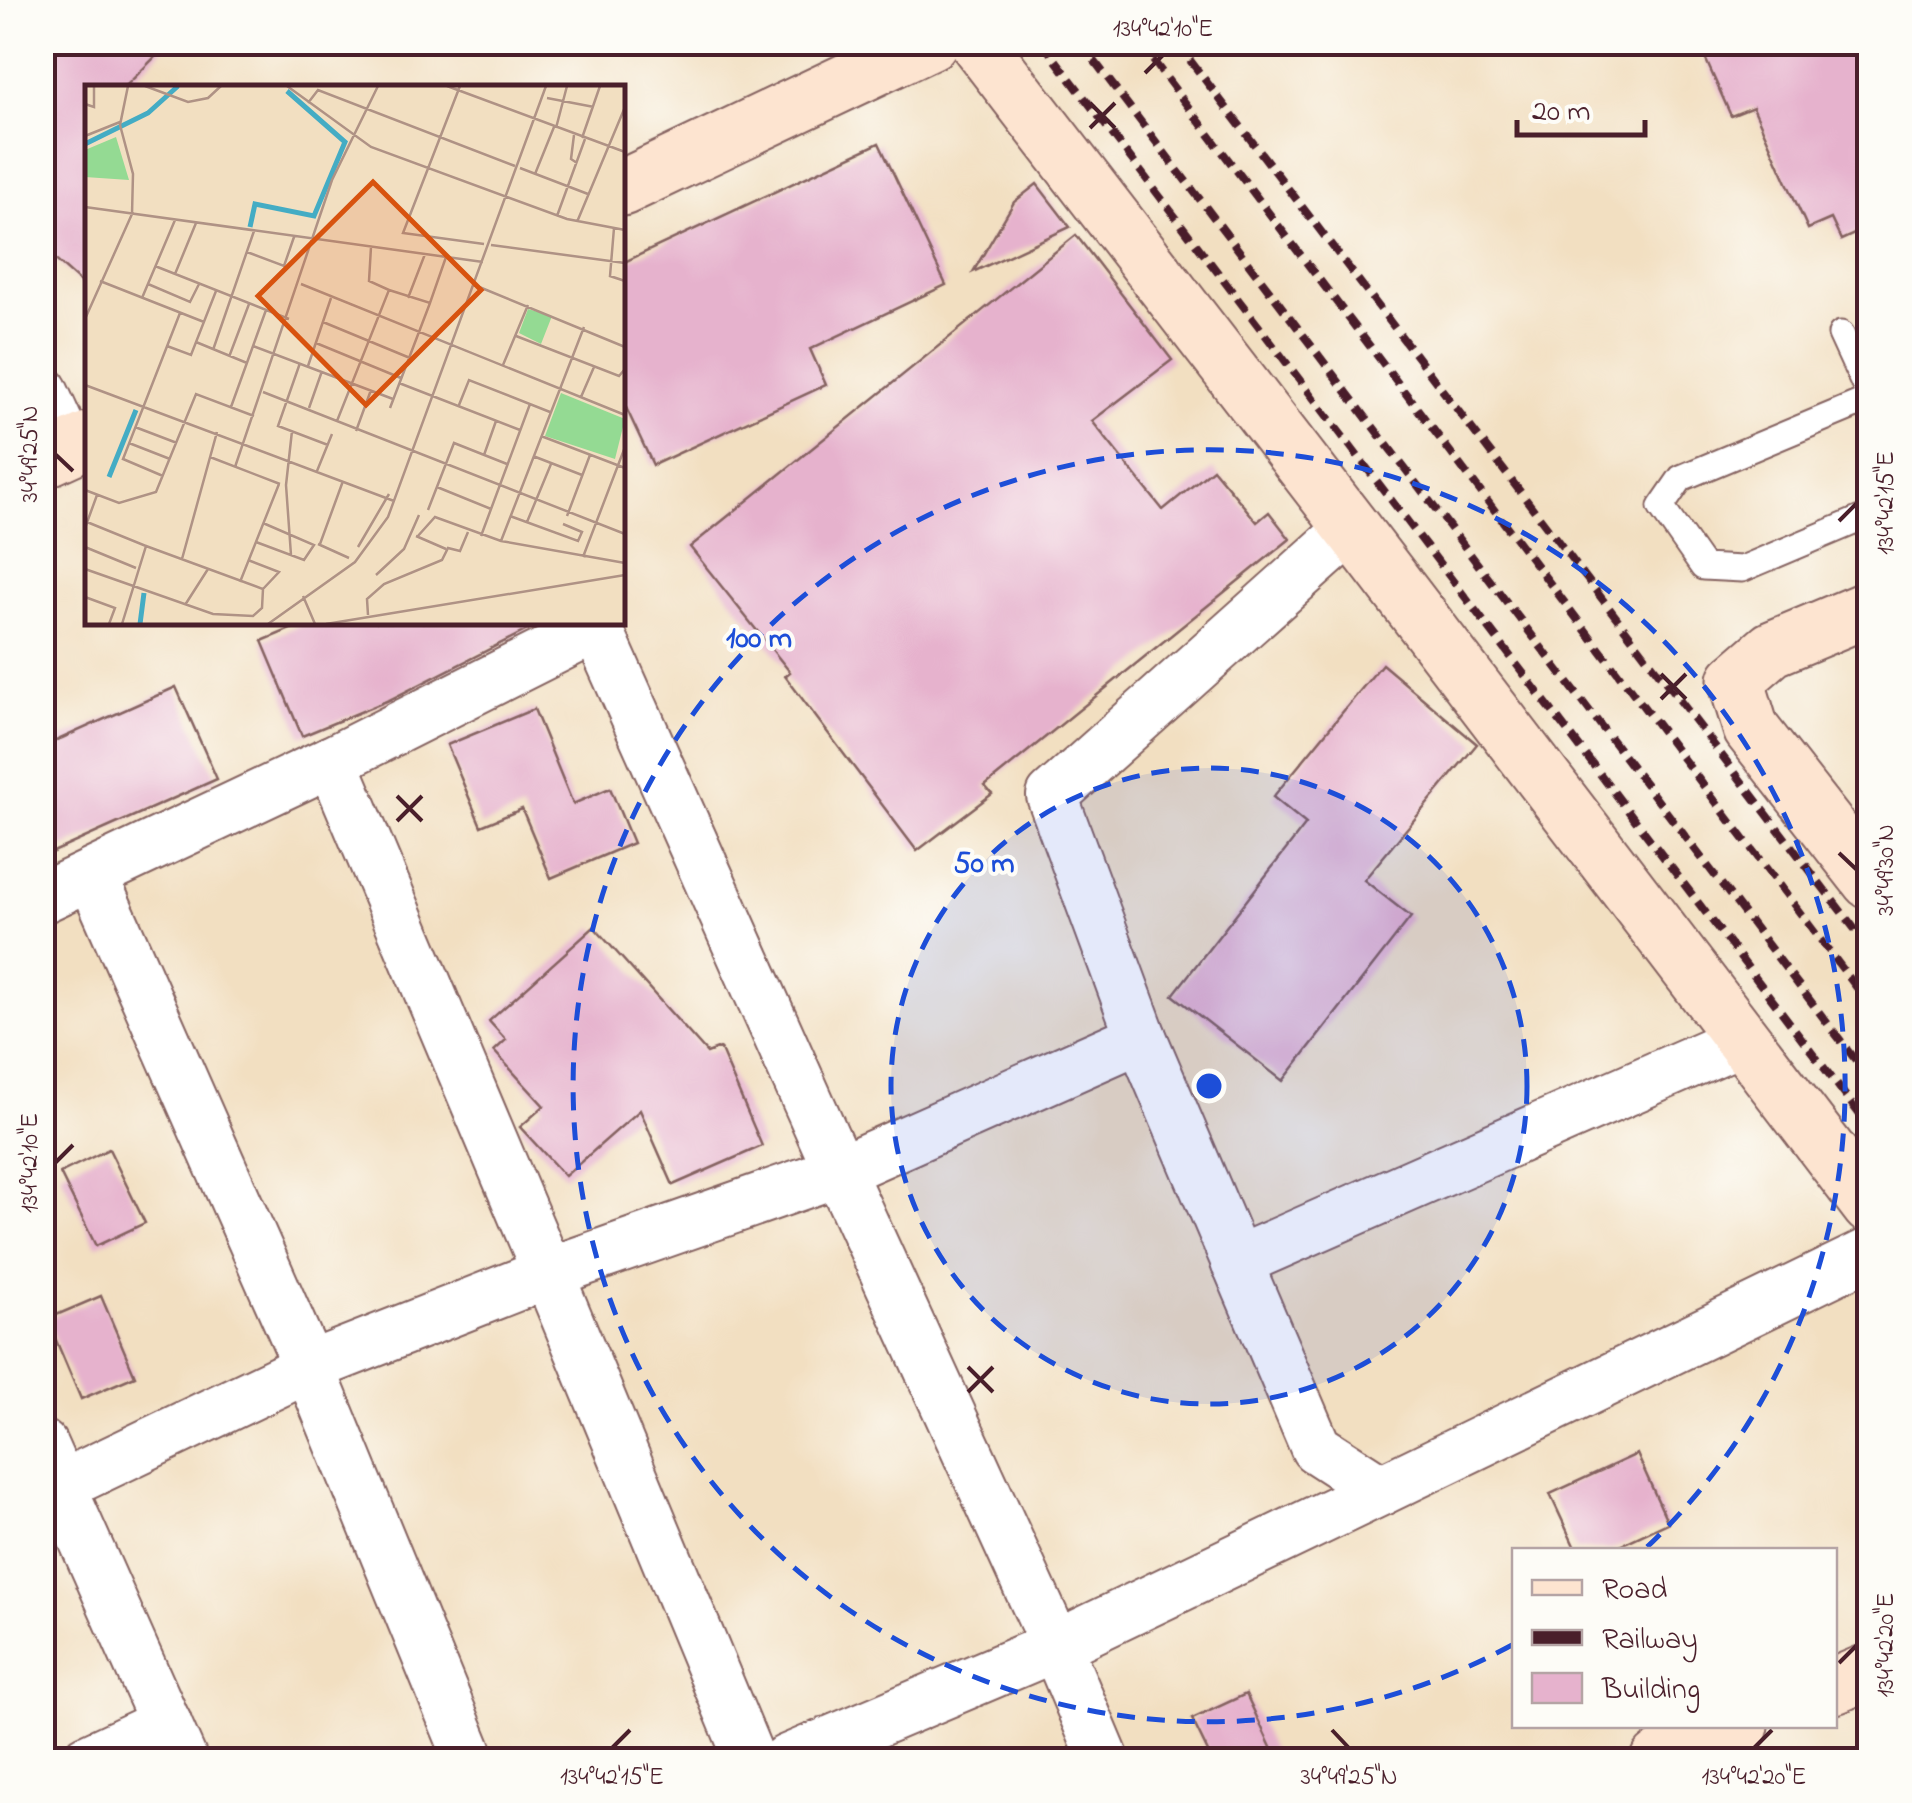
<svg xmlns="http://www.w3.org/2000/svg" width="1912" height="1803" viewBox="0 0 1912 1803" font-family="'Indie Flower',sans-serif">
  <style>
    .building { fill: #e6b2cd }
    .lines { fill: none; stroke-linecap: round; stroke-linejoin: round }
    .lane-casing { stroke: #856260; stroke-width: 29 }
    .street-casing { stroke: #856260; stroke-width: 54 }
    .secondary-casing { stroke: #856260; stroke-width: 59 }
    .lane { stroke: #fff; stroke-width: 25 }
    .street { stroke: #fff; stroke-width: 50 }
    .secondary { stroke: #fde4d0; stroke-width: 55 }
    .rail { stroke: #4a1f2b; stroke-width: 8; stroke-dasharray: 15 8; stroke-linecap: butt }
    .ticks { fill: none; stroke: #4a1f2b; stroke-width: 4 }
    .ring { fill: none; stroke: #1d4ed8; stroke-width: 5; stroke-dasharray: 18 12 }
    .inset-river { fill: none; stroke: #44acc4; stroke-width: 5 }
    .inset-road { fill: none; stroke: #af9285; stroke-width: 2.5 }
    .view { fill: #d8530f; fill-opacity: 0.15; stroke: #d8530f; stroke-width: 5 }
    .inset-edge { fill: none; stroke: #4a1f2b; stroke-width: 5 }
    .centre { fill: #1d4ed8; stroke: #fdfcf7; stroke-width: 5 }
    .ring-label { font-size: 30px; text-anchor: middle; font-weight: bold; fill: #1d4ed8; stroke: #fdfcf7; stroke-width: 8; stroke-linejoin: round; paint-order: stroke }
    .neatline { fill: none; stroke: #4a1f2b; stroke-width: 4 }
    .ticks-label { font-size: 25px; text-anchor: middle; fill: #4a1f2b }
  </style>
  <rect width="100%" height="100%" fill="#fdfcf7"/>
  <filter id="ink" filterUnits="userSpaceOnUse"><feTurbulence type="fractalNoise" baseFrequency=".01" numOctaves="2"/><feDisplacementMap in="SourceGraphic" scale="20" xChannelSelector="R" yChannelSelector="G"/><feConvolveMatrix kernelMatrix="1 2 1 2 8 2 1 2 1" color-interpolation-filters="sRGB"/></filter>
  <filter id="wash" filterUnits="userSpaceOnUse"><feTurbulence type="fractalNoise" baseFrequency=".0048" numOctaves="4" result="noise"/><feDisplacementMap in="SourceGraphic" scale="40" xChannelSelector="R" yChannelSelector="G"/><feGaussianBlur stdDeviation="2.25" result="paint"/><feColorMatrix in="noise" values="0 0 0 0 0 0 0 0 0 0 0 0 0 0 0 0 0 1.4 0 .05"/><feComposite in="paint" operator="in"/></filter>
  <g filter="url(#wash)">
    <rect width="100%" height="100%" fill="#f2dfc1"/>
    <g id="blocks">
      <g class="building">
        <polygon points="42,42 170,42 124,88 88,88 88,289 42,248"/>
        <polygon points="1698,42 1870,42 1870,227 1841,240 1831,219 1808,229 1753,107 1731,116"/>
        <polygon points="879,143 946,285 810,349 826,385 653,465 622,399 622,263"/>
        <polygon points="1037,184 1070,227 973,272 1014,202"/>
        <polygon points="1076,235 1172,360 1092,421 1163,510 1213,469 1257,522 1269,512 1290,539 985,786 992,794 917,851 785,676 790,672 690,547"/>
        <polygon points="307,622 543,622 389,700 302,736 262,641"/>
        <polygon points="1382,664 1477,744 1364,880 1411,917 1283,1081 1173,995 1306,824 1273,797"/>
        <polygon points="176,687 217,779 42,857 42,747"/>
        <polygon points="534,709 573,804 610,788 633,843 551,878 522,809 481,826 447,745"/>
        <polygon points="594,927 707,1053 720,1048 762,1146 673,1185 640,1110 565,1176 520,1127 544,1106 494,1051 506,1040 489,1021"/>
        <polygon points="109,1149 145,1223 96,1246 60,1173"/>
        <polygon points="101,1296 135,1376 81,1399 47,1319"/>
        <polygon points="1637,1454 1668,1523 1610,1550 1576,1550 1550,1494"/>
        <polygon points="1246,1694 1277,1760 1212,1760 1192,1719"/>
      </g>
    </g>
  </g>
  <g filter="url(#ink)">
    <use href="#blocks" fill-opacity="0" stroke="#856260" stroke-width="2.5"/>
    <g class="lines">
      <g class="lane-casing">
        <g id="lane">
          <polyline points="1841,334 1870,397"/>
          <polyline points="1870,399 1681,478 1661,507 1703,567 1742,569 1870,515"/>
        </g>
      </g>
      <g class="street-casing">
        <g id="street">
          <polyline points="42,390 69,449"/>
          <polyline points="594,622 839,1171 1056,1646 1104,1760"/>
          <polyline points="332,761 548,1273 750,1760"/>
          <polyline points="92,875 309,1367 470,1760"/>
          <polyline points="42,898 332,761 596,628"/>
          <polyline points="1141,1037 1316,1448 1381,1490 1870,1253"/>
          <polyline points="1236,1262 1743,1039"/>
          <polyline points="42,1445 182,1760"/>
          <polyline points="42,1495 309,1367 548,1273 839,1171 1141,1037 1052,796 1352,528"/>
          <polyline points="87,1760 166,1723"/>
          <polyline points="787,1760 1056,1646 1381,1490"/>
        </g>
      </g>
      <g class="secondary-casing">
        <g id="secondary">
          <polyline points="977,42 1352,528 1870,1206"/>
          <polyline points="622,188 930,42"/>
          <polyline points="42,461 88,440"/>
          <polyline points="1870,608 1772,649 1736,680 1751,729 1870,881"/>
          <polyline points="1834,1686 1870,1671"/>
          <polyline points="1659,1760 1741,1726"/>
        </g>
      </g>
      <use href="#lane" class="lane"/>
      <use href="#street" class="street"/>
      <use href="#secondary" class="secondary"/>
      <g class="rail">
        <polyline points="1042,42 1870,1128"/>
        <polyline points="1080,42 1870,1079"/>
        <polyline points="1139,42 1870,1005"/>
        <polyline points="1176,42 1870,949"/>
      </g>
    </g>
  </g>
  <path class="ticks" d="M1145,73L1163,55M1090,103L1115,128M1090,128L1115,103M55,454L73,471M1839,521L1857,503M1661,674L1686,699M1661,699L1686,674M397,796L422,821M397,821L422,796M1839,853L1857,870M55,1163L73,1145M968,1367L993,1392M968,1392L993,1367M1839,1663L1857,1645M1332,1730L1349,1748M612,1748L630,1730M1754,1748L1772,1730"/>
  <circle cx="1209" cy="1086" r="318" fill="#1d4ed8" fill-opacity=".12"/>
  <g class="ring">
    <circle cx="1209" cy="1086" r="318"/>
    <path d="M1512 1645A636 636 0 1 1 1647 1547"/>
  </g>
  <g transform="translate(85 85)">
    <rect width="540" height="540" fill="#f2dfc1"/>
    <path d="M31,52L44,95L0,92V65ZM443,224L467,231L456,259L434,248ZM476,308L540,334L530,374L460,351Z" fill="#94da93"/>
    <path class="inset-river" d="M0,59L63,28L93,1M165,142L170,119L229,131L260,57L202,6M24,392L51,325M55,539L59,508"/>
    <path class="inset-road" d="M60,1L103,17L123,13L136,1M202,1L286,62L482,134L540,145M362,1L540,67M375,1L318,148L399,159M462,13L509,22M223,18L233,5L430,81M0,19L9,22V1M471,43L482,1M489,50L486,74L492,78M0,51L35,37M497,53L515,1M435,83L503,109M450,89L469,42M0,122L398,177M472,131L500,54M492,137L540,22M529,143L525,191L540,196M406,160L540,178M162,167L199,181L209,152M70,181L204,234M90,189L111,138M15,196L119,237M63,199L105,217L114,199M216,199L540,330M387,199L540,262M304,205L345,218L361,172M57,213L90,135M323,213L340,169M0,234L47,129L48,89L35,40L43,1M238,237L325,273M431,251L534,291L540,284M111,257L162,278M231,258L316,293M82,261L106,270L131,206M168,261L308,314M128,265L169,146M144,272L164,219M215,278L193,341L243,360M418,280L443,220M223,281L246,213M314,298L435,345M0,300L309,416M178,307L540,449M496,312L509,282M374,320L384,295L465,327M146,322L181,225M224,323L237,286M305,323L345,218M252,336L304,205L284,196L286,162M50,342L92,358M271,346L286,305M456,351L540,383M44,358L85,374M399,370L411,336M448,371L497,390M125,372L195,399M150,382L247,95L293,1M232,386L247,349M78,391L38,374L95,228M352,402L406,424M0,405L34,418L71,407L111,309L169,331M343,425L369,358L422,379M425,431L493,456L497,447L478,439M482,431L505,370M2,437L61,461L37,539M442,437L466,379M0,443L12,410M331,451L361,464M396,451L445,319M332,452L350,432L416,456L540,478M416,456L499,242M171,457L219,475L229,460L178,438M233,459L264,473M235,459L258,396M0,462L51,483M273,462L304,409M206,470L201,400L207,346M498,472L540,362M97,474L132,347M163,475L194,487L178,504M0,484L128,529L168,531L177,523L178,504L61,461M291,490L319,464L334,430M155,497L194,399M218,511L230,539M0,512L30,523L24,539M100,520L123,484M283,530L282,514L299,499L357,475L363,463L375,466L383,447M183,539L270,477L303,432L461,1M241,539L540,490"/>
    <path class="view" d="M288,97L396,205L281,320L173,211Z"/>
    <rect width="540" height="540" class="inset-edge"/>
  </g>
  <circle cx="1209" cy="1086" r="15" class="centre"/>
  <g class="ring-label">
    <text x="759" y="647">100 m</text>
    <text x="984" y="872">50 m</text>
  </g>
  <rect width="1912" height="1803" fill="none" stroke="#fdfcf7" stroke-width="110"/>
  <rect x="1512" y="1548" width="325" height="180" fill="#fdfcf7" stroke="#b5a4a5" stroke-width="2.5"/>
  <rect x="1532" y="1580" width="50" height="15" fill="#fde4d0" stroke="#b5a4a5" stroke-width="2.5"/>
  <text x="1602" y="1598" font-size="30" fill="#4a1f2b">Road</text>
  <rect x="1532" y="1630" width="50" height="15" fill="#4a1f2b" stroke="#b5a4a5" stroke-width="2.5"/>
  <text x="1602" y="1648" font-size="30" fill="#4a1f2b">Railway</text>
  <rect x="1532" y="1673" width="50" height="30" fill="#e6b2cd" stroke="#b5a4a5" stroke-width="2.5"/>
  <text x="1602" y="1698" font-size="30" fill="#4a1f2b">Building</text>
  <path d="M1517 120v15h128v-15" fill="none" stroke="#4a1f2b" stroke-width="5"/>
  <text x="1532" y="120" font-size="30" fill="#4a1f2b" stroke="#fdfcf7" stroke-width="8" paint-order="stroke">20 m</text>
  <rect x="55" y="55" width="1802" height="1693" class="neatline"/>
  <g class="ticks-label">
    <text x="1163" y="36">134°42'10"E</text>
    <text transform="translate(28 454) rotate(-90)" y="9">34°49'25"N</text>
    <text transform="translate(1884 503) rotate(-90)" y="9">134°42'15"E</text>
    <text transform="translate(1884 870) rotate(-90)" y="9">34°49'30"N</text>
    <text transform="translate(28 1163) rotate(-90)" y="9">134°42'10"E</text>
    <text transform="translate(1884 1645) rotate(-90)" y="9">134°42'20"E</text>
    <text x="612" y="1784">134°42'15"E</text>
    <text x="1349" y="1784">34°49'25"N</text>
    <text x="1754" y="1784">134°42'20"E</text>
  </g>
</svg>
